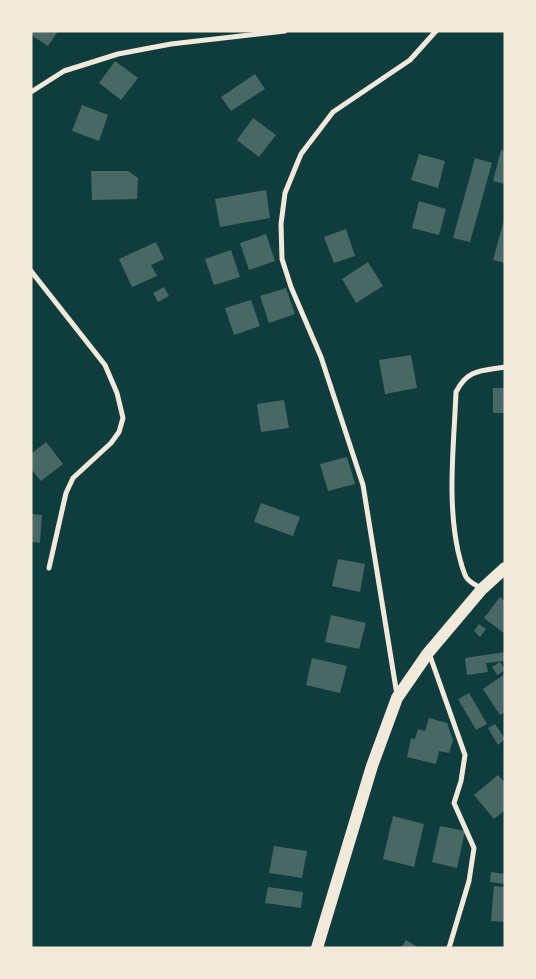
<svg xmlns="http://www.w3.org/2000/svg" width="536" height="979" viewBox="0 0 536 979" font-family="'Source Serif 4',serif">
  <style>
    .building { fill: #486865 }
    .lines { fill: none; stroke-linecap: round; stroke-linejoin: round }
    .minor { stroke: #f1e9da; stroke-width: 5 }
    .primary { stroke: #f1e9da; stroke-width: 12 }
  </style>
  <rect width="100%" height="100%" fill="#0f3d3e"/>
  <g class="building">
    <polygon points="31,31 58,31 48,46 31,35"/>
    <polygon points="115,61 138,78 121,100 99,83"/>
    <polygon points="255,74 265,89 231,111 221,97"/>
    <polygon points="82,105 108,115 99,141 72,131"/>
    <polygon points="253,118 276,135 259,157 237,140"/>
    <polygon points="501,150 505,151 505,184 493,181"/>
    <polygon points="419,154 445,161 438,188 411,180"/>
    <polygon points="475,158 492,163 470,242 453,238"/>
    <polygon points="91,171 128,171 138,178 137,199 92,200"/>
    <polygon points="266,190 270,218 220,227 215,199"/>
    <polygon points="419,201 446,209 439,235 412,228"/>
    <polygon points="504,220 505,220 505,263 493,260"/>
    <polygon points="346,229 355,256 334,263 324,237"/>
    <polygon points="266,234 275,261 249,270 240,243"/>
    <polygon points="156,242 164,259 151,265 157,276 132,287 119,259"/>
    <polygon points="231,250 240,277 214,285 205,259"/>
    <polygon points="368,262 383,286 356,303 342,279"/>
    <polygon points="164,287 169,296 158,302 153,293"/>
    <polygon points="286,288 295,314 269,323 260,296"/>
    <polygon points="251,300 260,326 234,335 225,308"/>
    <polygon points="411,355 417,388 385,394 379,360"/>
    <rect x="493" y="388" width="12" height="25"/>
    <polygon points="284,400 289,428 261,432 257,404"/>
    <polygon points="46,442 63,464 41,481 31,469 31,454"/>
    <polygon points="347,457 355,484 328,491 320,464"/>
    <polygon points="261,503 300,517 293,536 254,522"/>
    <polygon points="31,514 42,515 40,543 31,542"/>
    <polygon points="338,559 365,564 360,592 332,586"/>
    <polygon points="500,597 505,601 505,634 484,618"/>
    <polygon points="331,615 366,623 359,649 325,642"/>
    <polygon points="479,624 486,629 480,637 474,631"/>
    <polygon points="505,652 505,661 486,663 488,672 467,675 465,658"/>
    <polygon points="312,658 347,666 340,693 306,685"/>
    <polygon points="500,662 505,670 497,675 492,667"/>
    <polygon points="505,674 505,712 500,715 483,689"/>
    <polygon points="469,693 487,724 476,730 458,699"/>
    <polygon points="429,718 447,723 453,740 449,753 439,751 436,764 407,757 411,738 415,739 418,729 425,731"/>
    <polygon points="495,724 505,739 498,745 488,728"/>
    <polygon points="498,775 505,783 505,810 494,819 474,795"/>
    <polygon points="393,816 424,824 414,867 383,859"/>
    <polygon points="440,826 465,831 457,868 432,862"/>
    <polygon points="274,846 307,851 302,878 269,873"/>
    <polygon points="491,872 505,874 505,884 490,882"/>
    <polygon points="494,886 505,887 505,922 491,921"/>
    <polygon points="268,887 303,892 301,908 265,903"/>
    <polygon points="406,940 419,948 401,948"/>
  </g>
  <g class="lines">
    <g class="minor">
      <polyline points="31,92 64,71 118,54 171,44 285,31"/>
      <polyline points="31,271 105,365 117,393 123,418 119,432 111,443 73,478 66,493 49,568"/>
      <path d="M481,588C475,585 469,582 466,577C462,569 460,559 458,551C447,500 454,444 456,392C468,369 481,371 505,367"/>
      <polyline points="429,653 465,755 461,781 454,803 474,848 469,881 449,948"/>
      <polyline points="397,695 363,485 321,357 291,287 282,259 281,224 285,193 301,154 333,112 410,60 436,31"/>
    </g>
    <polyline class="primary" points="317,948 372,766 397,698 428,653 482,589 505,568"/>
  </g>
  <rect width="536" height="979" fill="none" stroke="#f1e9da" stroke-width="65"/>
</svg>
